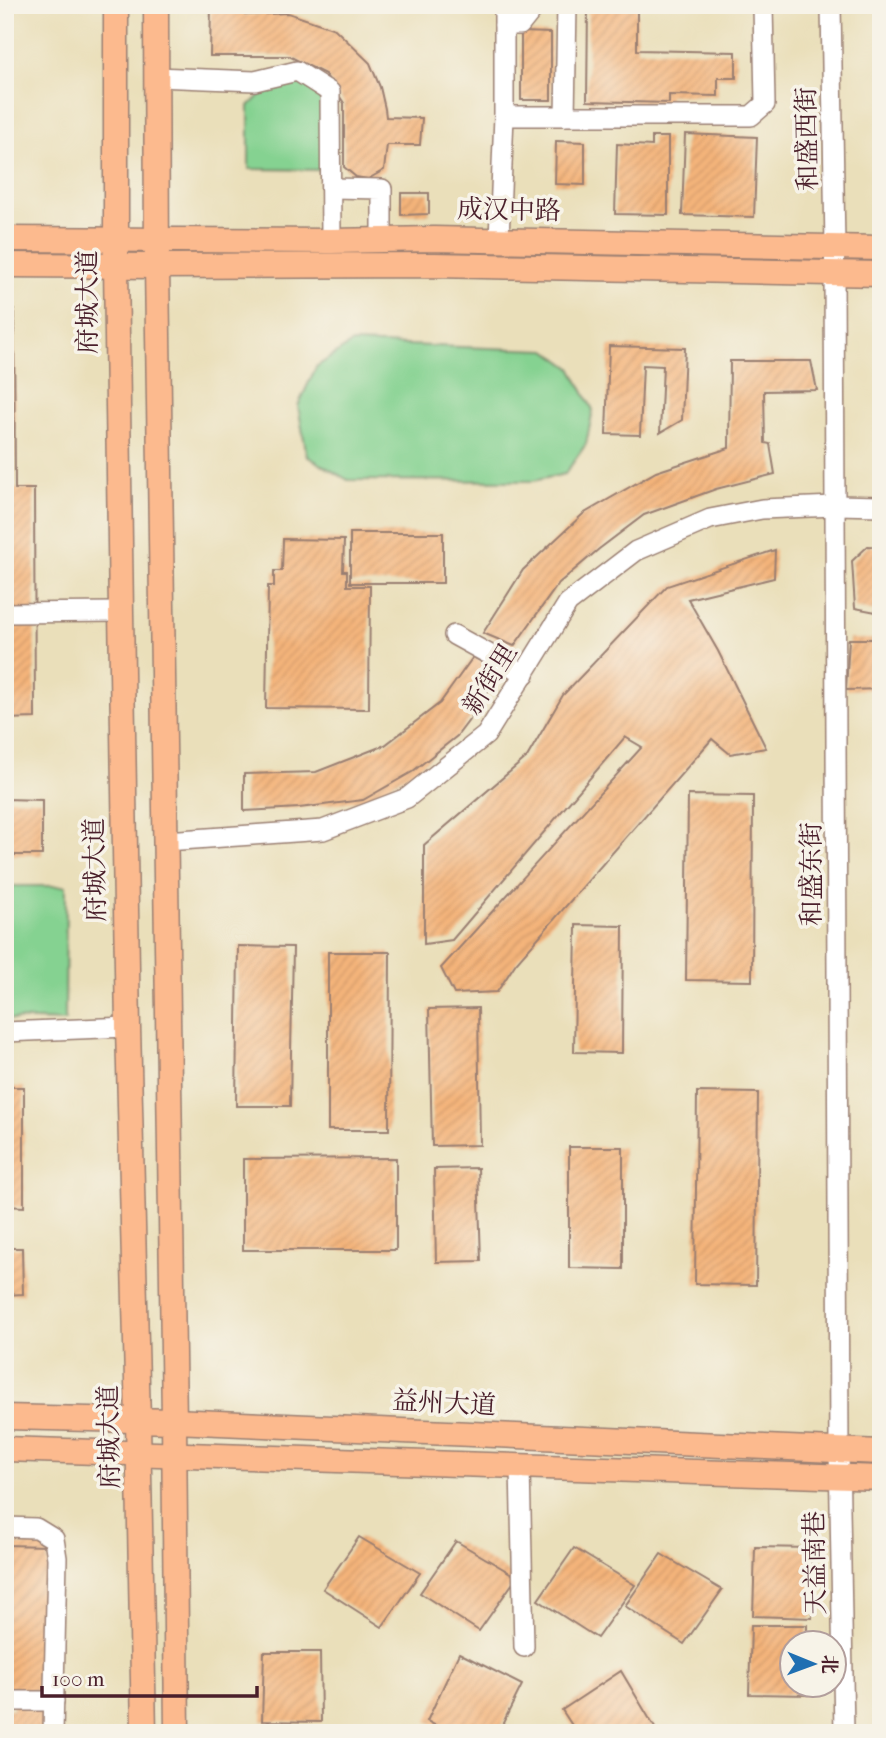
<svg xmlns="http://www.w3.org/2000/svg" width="886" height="1738" viewBox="0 0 886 1738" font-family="'IM FELL French Canon','Noto Serif SC',serif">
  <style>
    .grass { fill: #85d291; stroke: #68785e; stroke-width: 2 }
    .building { fill: url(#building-hatch) }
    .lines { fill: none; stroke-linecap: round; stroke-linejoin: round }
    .minor-casing { stroke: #9a7f72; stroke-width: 22 }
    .major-casing { stroke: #9a7f72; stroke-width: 27 }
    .minor { stroke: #fff; stroke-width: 19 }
    .major { stroke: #fcba8e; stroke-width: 24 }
    .labels { text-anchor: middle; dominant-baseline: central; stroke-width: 7; stroke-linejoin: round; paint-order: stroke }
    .street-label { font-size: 26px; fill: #4a1f2b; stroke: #f7f3e8 }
  </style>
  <defs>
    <pattern id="building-hatch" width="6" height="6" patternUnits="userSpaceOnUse" patternTransform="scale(1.75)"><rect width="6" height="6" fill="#f4b47a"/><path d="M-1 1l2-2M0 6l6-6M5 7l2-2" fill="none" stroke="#d39a6a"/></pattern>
  </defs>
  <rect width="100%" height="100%" fill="#f7f3e8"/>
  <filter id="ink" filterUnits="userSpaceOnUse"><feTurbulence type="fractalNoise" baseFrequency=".0143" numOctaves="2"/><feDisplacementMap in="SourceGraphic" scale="14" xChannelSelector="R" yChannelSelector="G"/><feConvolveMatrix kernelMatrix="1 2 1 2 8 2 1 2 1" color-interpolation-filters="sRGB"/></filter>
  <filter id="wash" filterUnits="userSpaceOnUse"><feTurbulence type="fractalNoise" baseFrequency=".00686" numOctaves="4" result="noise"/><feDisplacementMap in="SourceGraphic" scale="28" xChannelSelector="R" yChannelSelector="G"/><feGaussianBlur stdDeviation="1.57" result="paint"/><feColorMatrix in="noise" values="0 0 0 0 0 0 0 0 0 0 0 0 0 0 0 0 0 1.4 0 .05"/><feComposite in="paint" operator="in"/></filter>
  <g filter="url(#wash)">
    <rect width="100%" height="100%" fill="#eadfba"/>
    <g class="grass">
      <polygon points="295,79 314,88 325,108 324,170 249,169 249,106 271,84"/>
      <polygon points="352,343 546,350 571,368 593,410 586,444 565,474 533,481 348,480 307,456 298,406 316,367"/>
      <polygon points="5,886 66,886 65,1021 5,1019"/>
    </g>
    <g id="blocks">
      <g class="building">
        <polygon points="211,5 246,5 245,15 288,13 335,29 370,63 380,87 385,109 386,117 422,118 420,145 387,145 384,170 368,179 356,177 344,167 344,103 325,74 289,56 210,56"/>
        <polygon points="588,5 637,5 637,50 736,52 736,78 718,78 718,96 669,95 669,103 587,101"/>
        <polygon points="521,32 551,33 551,100 521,100"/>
        <polygon points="685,134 757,137 754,217 682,215"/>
        <polygon points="652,137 668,137 668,215 615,214 617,144 652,146"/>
        <polygon points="556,141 585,142 585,185 555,184"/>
        <polygon points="401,193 429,193 429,214 401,215"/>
        <polygon points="5,309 14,309 15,489 34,489 35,718 5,719"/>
        <polygon points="609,346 685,348 682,420 660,433 663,366 643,365 640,435 606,434"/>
        <polygon points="730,361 811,361 817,390 764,391 765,443 770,444 775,474 716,489 644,515 599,549 559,583 514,646 483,633 523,570 583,514 656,472 729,448"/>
        <rect x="350" y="533" width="93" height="50"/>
        <polygon points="283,539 344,540 343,571 347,571 347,586 370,586 369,709 266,708 268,586 274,586 274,571 282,571"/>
        <polygon points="868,546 881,547 881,613 855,608 852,561"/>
        <polygon points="775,550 774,578 688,599 718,651 766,748 730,754 712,739 516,963 497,992 454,994 441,968 642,747 625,737 452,940 424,944 424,845 527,757 563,695 667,586"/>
        <polygon points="849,639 881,639 881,689 846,690"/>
        <polygon points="473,657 499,671 479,707 457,736 412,772 363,800 299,808 244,811 244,774 316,772 385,745 440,703"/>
        <polygon points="688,795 753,796 752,981 686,980"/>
        <polygon points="5,799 42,800 42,855 5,855"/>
        <polygon points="576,925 623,926 622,1053 574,1052"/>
        <polygon points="238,946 293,947 290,1106 236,1106"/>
        <polygon points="328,952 390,952 389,1130 328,1130"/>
        <polygon points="478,1008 480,1145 432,1146 429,1009"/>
        <polygon points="5,1087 24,1087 24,1207 5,1206"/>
        <polygon points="697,1092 758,1093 756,1285 695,1284"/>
        <polygon points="569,1147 623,1147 623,1269 569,1268"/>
        <polygon points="396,1158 396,1250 243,1250 243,1159"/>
        <polygon points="478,1168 481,1261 436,1262 434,1169"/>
        <polygon points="5,1248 22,1248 23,1294 5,1295"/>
        <polygon points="359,1537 420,1573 382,1627 323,1589"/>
        <polygon points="456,1541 517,1577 479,1631 420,1593"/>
        <polygon points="5,1545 48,1546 46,1691 23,1691 23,1709 45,1710 45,1733 5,1733 5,1709 13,1709 13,1691 5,1691"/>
        <polygon points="755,1547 811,1548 812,1618 753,1616"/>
        <polygon points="574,1548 635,1585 597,1638 538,1600"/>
        <polygon points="661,1554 722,1590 684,1644 625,1606"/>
        <polygon points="751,1625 807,1625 807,1644 792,1644 792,1686 808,1686 808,1695 749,1694"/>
        <polygon points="264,1652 320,1652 321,1722 262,1721"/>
        <polygon points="459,1653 522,1685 498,1733 449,1733 427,1721"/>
        <polygon points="621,1671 658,1733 577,1733 562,1710"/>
      </g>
    </g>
  </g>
  <g filter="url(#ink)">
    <use href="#blocks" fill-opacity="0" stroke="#9a7f72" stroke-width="2"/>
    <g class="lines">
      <g class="minor-casing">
        <g id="minor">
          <polyline points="831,5 835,247 834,273 839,1451 844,1733"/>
          <polyline points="504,25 520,25 536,5"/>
          <polyline points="156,77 255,81 297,71 330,92 331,241"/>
          <polyline points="504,116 504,5"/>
          <polyline points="565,116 567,5"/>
          <polyline points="331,188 382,189 382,240"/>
          <polyline points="499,239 504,116 751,116 765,104 763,5"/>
          <polyline points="836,505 881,506"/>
          <polyline points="5,613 121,612"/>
          <polyline points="454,635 525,674"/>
          <polyline points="166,841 323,830 407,798 486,735 568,603 636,551 710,519 762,509 835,506"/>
          <polyline points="5,1032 128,1027"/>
          <polyline points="520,1467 524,1647"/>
          <polyline points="5,1527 36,1528 54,1539 57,1558 53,1733"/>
          <polyline points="5,1701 54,1701"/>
        </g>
      </g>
      <g class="major-casing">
        <g id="major">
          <polyline points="116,5 116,266 121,612 128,1027 138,1421 144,1733"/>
          <polyline points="156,5 157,266 174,1421 177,1733"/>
          <polyline points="5,239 331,241 434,239 881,248"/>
          <polyline points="5,265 157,266 434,265 881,274"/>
          <polyline points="5,1417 174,1421 881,1452"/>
          <polyline points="5,1449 881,1478"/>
        </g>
      </g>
      <use href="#minor" class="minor"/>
      <use href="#major" class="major"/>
    </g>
  </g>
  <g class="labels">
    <g class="street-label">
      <text transform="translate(807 139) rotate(-91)">和盛西街</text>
      <text transform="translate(509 210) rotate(1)">成汉中路</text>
      <text transform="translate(87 302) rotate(-90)">府城大道</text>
      <text transform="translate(490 679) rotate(-58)">新街里</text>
      <text transform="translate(95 870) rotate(-91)">府城大道</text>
      <text transform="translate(811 874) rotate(-90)">和盛东街</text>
      <text transform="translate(444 1403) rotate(3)">益州大道</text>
      <text transform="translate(109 1437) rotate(-91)">府城大道</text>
      <text transform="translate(815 1563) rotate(-91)">天益南巷</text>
    </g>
  </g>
  <rect width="886" height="1738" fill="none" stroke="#f7f3e8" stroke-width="28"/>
  <g transform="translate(813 1664) rotate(91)"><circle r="33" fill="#f7f3e8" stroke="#b29e9c" stroke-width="2"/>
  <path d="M0-5L12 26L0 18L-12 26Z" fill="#1f6fb2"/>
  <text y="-10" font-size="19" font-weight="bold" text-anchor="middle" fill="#4a1f2b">北</text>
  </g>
  <path d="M42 1686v10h215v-10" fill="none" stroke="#4a1f2b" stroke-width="3.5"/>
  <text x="52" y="1686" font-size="21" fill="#4a1f2b" stroke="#f7f3e8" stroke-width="5" paint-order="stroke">100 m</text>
</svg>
